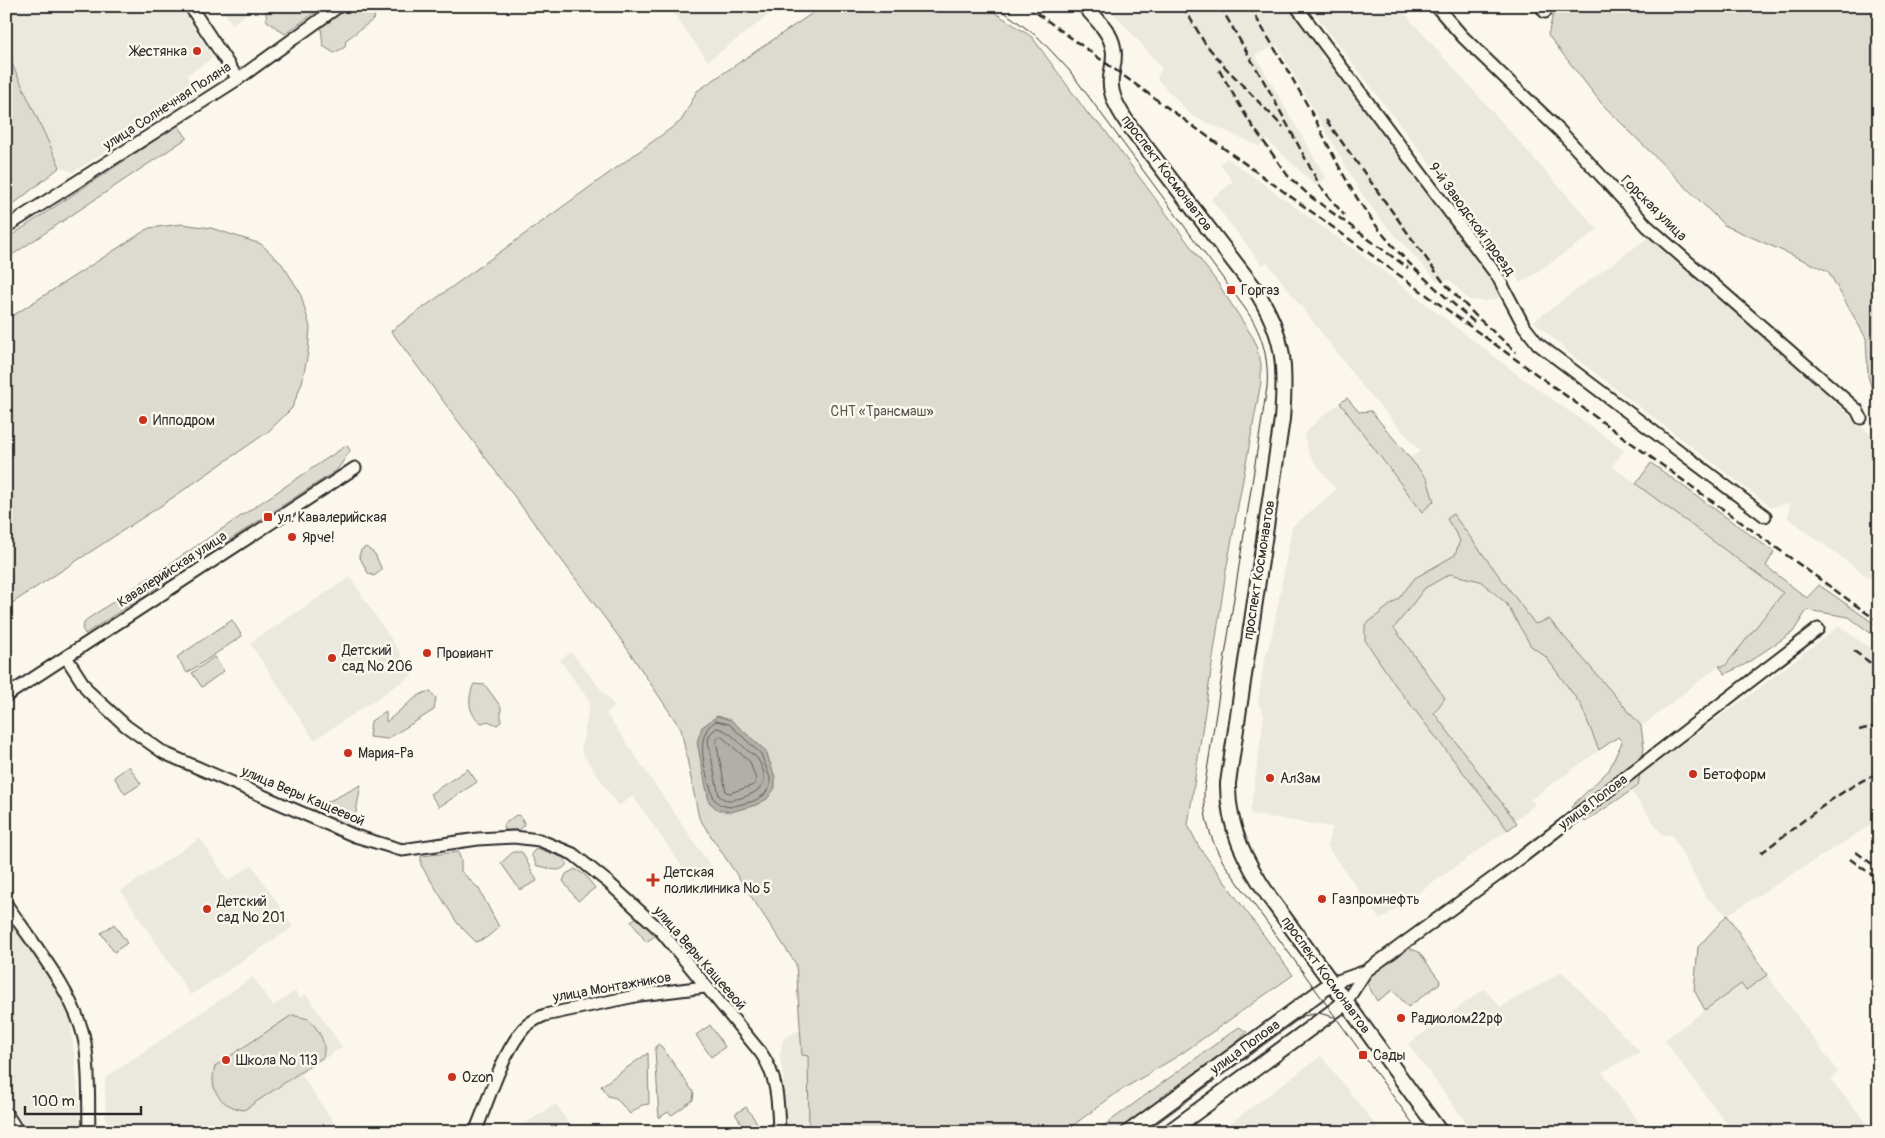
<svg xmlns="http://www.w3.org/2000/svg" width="1885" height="1138" viewBox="0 0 1885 1138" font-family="Pangolin,sans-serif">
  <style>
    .built { fill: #ebe8de }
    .green { fill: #dddad0; stroke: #84827e }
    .water { fill: #b1afa7; stroke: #7b7a75 }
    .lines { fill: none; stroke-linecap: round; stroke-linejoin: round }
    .shore { stroke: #61605d; stroke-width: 1 }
    .minor-casing { stroke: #2b2b2b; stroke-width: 15 }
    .major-casing { stroke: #2b2b2b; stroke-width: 18 }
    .minor { stroke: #fbf7ec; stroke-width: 11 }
    .major { stroke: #fbf7ec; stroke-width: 14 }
    .tram { stroke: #2b2b2b; stroke-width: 1 }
    .rail { stroke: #2b2b2b; stroke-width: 2.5; stroke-dasharray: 8 4; stroke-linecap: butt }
    .poi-dot { fill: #c8321e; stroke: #fbf7ec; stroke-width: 2 }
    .labels { text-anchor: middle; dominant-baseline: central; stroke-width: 5; stroke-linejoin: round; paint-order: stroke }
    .poi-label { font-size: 14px; fill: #2b2b2b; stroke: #fbf7ec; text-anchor: start }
    .street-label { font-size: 14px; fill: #2b2b2b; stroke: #fbf7ec }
    .park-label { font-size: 14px; fill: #585754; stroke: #fbf7ec }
  </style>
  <rect width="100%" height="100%" fill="#fbf7ec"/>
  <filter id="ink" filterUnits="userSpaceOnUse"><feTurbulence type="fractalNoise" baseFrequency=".02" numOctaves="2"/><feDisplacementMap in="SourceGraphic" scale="10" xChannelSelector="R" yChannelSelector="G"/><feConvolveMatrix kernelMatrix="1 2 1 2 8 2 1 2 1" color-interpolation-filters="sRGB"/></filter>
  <g filter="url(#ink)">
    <g class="built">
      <polygon points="6,6 181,6 213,58 187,75 197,95 73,172 60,167 6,51"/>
      <polygon points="220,6 257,6 232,24"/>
      <polygon points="668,6 781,6 708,61"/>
      <polygon points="1108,6 1288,6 1321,51 1321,58 1330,63 1504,297 1487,301 1469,300 1450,280 1437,281 1382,221 1359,190 1277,45 1255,55 1326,178 1316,186 1267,140 1259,146 1192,116 1157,79 1162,68"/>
      <polygon points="1309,6 1398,6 1598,230 1521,283 1498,253 1492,256 1473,220"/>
      <polygon points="1227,158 1378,267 1518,375 1624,450 1612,466 1784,593 1725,666 1718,666 1622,742 1618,737 1531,799 1535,805 1515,820 1517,823 1380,920 1327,846 1332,827 1250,814 1263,723 1264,714 1258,704 1264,662 1273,631 1292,527 1336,490 1309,454 1304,434 1324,415 1347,398 1401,465 1420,451 1363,387 1267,262 1262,265 1211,199 1233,182 1220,164"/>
      <polygon points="1653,234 1877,441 1875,443 1879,446 1879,585 1788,518 1790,503 1771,507 1574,357 1534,321"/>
      <polygon points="350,577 414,674 314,740 250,643"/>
      <polygon points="1839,626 1879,655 1879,820 1727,915 1706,897 1672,835 1663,836 1627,785 1755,691"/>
      <polygon points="571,652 615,707 606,713 712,868 692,881 633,796 618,806 581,751 590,702 560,660"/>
      <polygon points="200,838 228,881 252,865 293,927 191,995 121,891"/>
      <polygon points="6,911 69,1005 82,1132 29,1132 6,1098"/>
      <polygon points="1562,972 1640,1052 1602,1072 1646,1132 1473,1132 1408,1044 1484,989 1501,1007"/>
      <polygon points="1767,975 1838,1072 1831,1080 1874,1132 1733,1132 1664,1040 1741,984 1746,990"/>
      <polygon points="253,977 273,1006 295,991 300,998 306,994 342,1047 301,1074 340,1132 106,1132 105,1078"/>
      <polygon points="797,1031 801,1031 802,1055 808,1055 809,1132 783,1132 780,1083 784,1082 780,1056 783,1039"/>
      <polygon points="1321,1056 1381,1132 1218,1132"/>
      <polygon points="556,1104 574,1132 517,1132 518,1128"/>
    </g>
    <g class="green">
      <polygon points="265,6 324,6 285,34 267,21"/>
      <polygon points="351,6 371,6 375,12 374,19 346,40 345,47 334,53 323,46 321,27"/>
      <polygon points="823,6 985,6 1032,37 1091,118 1101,125 1219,285 1254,339 1261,363 1261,382 1226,571 1188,825 1199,847 1293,975 1181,1054 1118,1092 1064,1132 809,1132 808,1056 802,1055 796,964 699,818 681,729 622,641 391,331 681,121 697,91"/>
      <polygon points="1570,6 1879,6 1879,414 1868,376 1866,338 1828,271 1724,225 1602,104 1548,35 1553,14"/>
      <polygon points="6,51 60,167 6,210"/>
      <polygon points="178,125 187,138 6,259 6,239"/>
      <polygon points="182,224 211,228 261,244 282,264 300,292 310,327 308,353 302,383 292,408 269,431 162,505 6,607 6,320 149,228"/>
      <polygon points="1347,398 1359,412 1371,411 1427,479 1434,501 1422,512 1340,403"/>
      <polygon points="347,445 350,451 337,470 85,634 82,628 86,620"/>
      <polygon points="1651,463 1774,552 1766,566 1807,598 1819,585 1879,627 1877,638 1849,617 1807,610 1793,632 1744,665 1725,674 1719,666 1725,666 1783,593 1636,484"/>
      <polygon points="1453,514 1535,624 1549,619 1641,726 1644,748 1638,786 1585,822 1571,807 1609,770 1622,742 1618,737 1599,750 1581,705 1546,657 1531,646 1506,603 1480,581 1450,574 1425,588 1394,628 1445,698 1434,713 1517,823 1508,830 1396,686 1365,640 1365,625 1399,598 1415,578 1455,555 1460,540 1447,519"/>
      <polygon points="366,547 375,554 382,570 374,576 368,573 359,556 361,550"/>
      <polygon points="232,620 242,636 187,673 177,657"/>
      <polygon points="214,657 224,671 202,687 192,673"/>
      <path d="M474,684L485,685L501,707V722L497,725L488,721L482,723C468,715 467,698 474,684Z"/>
      <path d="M430,691L436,698L434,710L387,739L369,737L371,721L386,711V722C398,713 417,693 430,691Z"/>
      <polygon points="129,766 141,784 125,794 114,777"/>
      <polygon points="468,769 477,782 439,807 430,794"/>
      <polygon points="361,785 353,828 310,811"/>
      <polygon points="516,815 520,816 524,822 523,827 518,830 504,830 503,825"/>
      <path d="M537,848L564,858L567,864C559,876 548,866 537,866L531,854Z"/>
      <polygon points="458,852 461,860 461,871 479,889 499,927 486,938 476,942 458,924 421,865 421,856"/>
      <polygon points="513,852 522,852 537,881 520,890 501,863"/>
      <polygon points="575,869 585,875 595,888 578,901 563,881 566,874"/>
      <polygon points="1727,915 1767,975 1746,990 1741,984 1705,1010 1694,990 1698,947"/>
      <polygon points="639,916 658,934 646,942 631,921"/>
      <polygon points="114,924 127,943 114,952 101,933"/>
      <polygon points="1406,947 1419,952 1440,981 1439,984 1408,1007 1393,990 1377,1001 1364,978"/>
      <path d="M292,1015L309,1019C319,1031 327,1042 323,1057L244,1110C220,1106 208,1090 215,1066Z"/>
      <polygon points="710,1025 725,1047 711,1057 696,1035"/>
      <polygon points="1239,1027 1247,1032 1236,1043 1115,1132 1095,1132"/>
      <polygon points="658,1044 662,1047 694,1093 693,1100 672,1115 668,1112 659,1118 655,1049"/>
      <polygon points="648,1053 649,1104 642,1105 630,1114 616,1098 608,1096 601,1086"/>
      <polygon points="746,1107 758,1124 747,1131 735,1114"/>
    </g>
    <polygon class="water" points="717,716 731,720 766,751 775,777 775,788 767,799 756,805 731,812 718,810 709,802 697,742 702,727"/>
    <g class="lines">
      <g class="shore">
        <path d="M716,721L729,724L761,754L770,778V786L764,795L754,801L730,807L721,805L714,799C707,777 691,734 716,721Z"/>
        <path d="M717,728C729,730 736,740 745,748C748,752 754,754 757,758C771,780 764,791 741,798C732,800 726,802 719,796L708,741L710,734Z"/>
        <polygon points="721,736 750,762 756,780 754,785 730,793 726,792 716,741"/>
      </g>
      <g class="minor-casing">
        <g id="minor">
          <polyline points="190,6 238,79"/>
          <polyline points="1296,6 1498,277 1524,326 1538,344 1765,516"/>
          <polyline points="1436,6 1463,37 1560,131 1647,226 1857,410 1861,418"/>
          <polyline points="1541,6 1545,12"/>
          <polyline points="6,227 238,79 339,6"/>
          <path d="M66,657L88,691L126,726L164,753L355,836L402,850L478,839L514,837L539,840L573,854L609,883L660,930L761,1053C778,1077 778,1103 779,1132"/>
          <polyline points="6,696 355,468"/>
          <path d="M6,904C33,943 77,997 85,1043C90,1072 88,1103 89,1132"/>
          <polyline points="1332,983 1366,971 1522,857 1818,629"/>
          <polyline points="1346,1002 1366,971"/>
          <polyline points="6,1113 18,1132"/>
          <path d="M475,1132C489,1099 499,1062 520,1033C526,1024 535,1019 545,1015L640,995L705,987"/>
        </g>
      </g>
      <g class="major-casing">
        <g id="major">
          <path d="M1085,6C1095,18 1110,31 1113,47C1116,58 1112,67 1111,78C1109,95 1119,110 1128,124L1255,289C1285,336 1286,365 1282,419L1228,783C1227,827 1246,863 1270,898L1440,1132"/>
          <polyline points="1129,1132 1332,983"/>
          <polyline points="1169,1132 1346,1002"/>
        </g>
      </g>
      <use href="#minor" class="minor"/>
      <use href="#major" class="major"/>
      <g class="tram">
        <path d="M996,6L1038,37L1069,70L1244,307C1262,332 1269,357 1267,387L1204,790C1203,817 1210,838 1223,862L1419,1132"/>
        <polyline points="1145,1132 1303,1016 1319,1013 1337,1018"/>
      </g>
      <g class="rail">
        <polyline points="1027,6 1879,622"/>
        <polyline points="1183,6 1204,42 1223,65 1283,127"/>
        <polyline points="1220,6 1270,92 1320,186 1344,215"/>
        <path d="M1249,6C1272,44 1295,82 1316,121C1333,155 1349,189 1372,220C1400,259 1438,290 1474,322"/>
        <polyline points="1219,70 1249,121 1288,176 1311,197 1408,268"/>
        <polyline points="1326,120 1444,283 1478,318 1516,352"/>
        <polyline points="1854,651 1879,669"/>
        <polyline points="1859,730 1879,725"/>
        <polyline points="1856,852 1879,869"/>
        <path d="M1761,853C1794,829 1842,787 1879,773"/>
        <polyline points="1850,859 1879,880"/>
      </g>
    </g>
  </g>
  <g class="poi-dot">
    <circle cx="197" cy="51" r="5"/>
    <rect x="1226" y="285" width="10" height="10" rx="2.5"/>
    <circle cx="143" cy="420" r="5"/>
    <rect x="263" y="512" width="10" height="10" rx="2.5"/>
    <circle cx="292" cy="537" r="5"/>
    <circle cx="427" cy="653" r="5"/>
    <circle cx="332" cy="658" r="5"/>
    <circle cx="348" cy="753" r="5"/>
    <circle cx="1693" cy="774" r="5"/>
    <circle cx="1270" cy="778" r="5"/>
    <path d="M650.5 872.5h5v5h5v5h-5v5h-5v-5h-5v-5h5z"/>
    <circle cx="1322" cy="899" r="5"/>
    <circle cx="207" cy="909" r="5"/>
    <circle cx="1401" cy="1018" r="5"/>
    <rect x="1358" y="1050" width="10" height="10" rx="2.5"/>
    <circle cx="226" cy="1060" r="5"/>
    <circle cx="452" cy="1077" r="5"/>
  </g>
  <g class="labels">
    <g class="poi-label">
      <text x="187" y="51" text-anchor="end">Жестянка</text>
      <text x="1241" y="290">Горгаз</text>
      <text x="153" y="420">Ипподром</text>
      <text x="278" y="517">ул. Кавалерийская</text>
      <text x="302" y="537">Ярче!</text>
      <text x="342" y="650">Детский<tspan x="342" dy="16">сад № 206</tspan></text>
      <text x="437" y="653">Провиант</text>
      <text x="358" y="753">Мария-Ра</text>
      <text x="1703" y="774">Бетоформ</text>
      <text x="1280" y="778">АлЗам</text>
      <text x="664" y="872">Детская<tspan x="664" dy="16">поликлиника № 5</tspan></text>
      <text x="1332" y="899">Газпромнефть</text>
      <text x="217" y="901">Детский<tspan x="217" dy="16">сад № 201</tspan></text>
      <text x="1411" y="1018">Радиолом22рф</text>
      <text x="1373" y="1055">Сады</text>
      <text x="236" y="1060">Школа № 113</text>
      <text x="462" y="1077">Ozon</text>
    </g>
    <g class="street-label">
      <text transform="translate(167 106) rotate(-33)">улица Солнечная Поляна</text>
      <text transform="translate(1167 173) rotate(53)">проспект Космонавтов</text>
      <text transform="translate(1654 208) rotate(45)">Горская улица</text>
      <text transform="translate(1472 219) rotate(54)">9-й Заводской проезд</text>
      <text transform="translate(172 569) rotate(-33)">Кавалерийская улица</text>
      <text transform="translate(1259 570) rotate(-81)">проспект Космонавтов</text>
      <text transform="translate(303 796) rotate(23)">улица Веры Кащеевой</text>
      <text transform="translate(1593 802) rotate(-37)">улица Попова</text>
      <text transform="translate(700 958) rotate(49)">улица Веры Кащеевой</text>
      <text transform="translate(1326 975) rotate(54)">проспект Космонавтов</text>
      <text transform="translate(612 987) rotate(-10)">улица Монтажников</text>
      <text transform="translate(1245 1047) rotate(-36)">улица Попова</text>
    </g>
    <g class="park-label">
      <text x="882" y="411">СНТ «Трансмаш»</text>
    </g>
  </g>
  <rect width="1885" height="1138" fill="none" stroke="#fbf7ec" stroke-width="25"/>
  <rect x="12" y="12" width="1860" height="1113" fill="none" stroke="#2b2b2b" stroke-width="2" filter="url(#ink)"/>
  <path d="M25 1106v8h116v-8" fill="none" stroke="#2b2b2b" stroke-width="2.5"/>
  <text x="32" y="1106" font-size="15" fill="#2b2b2b" stroke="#fbf7ec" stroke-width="4" paint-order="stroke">100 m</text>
</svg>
